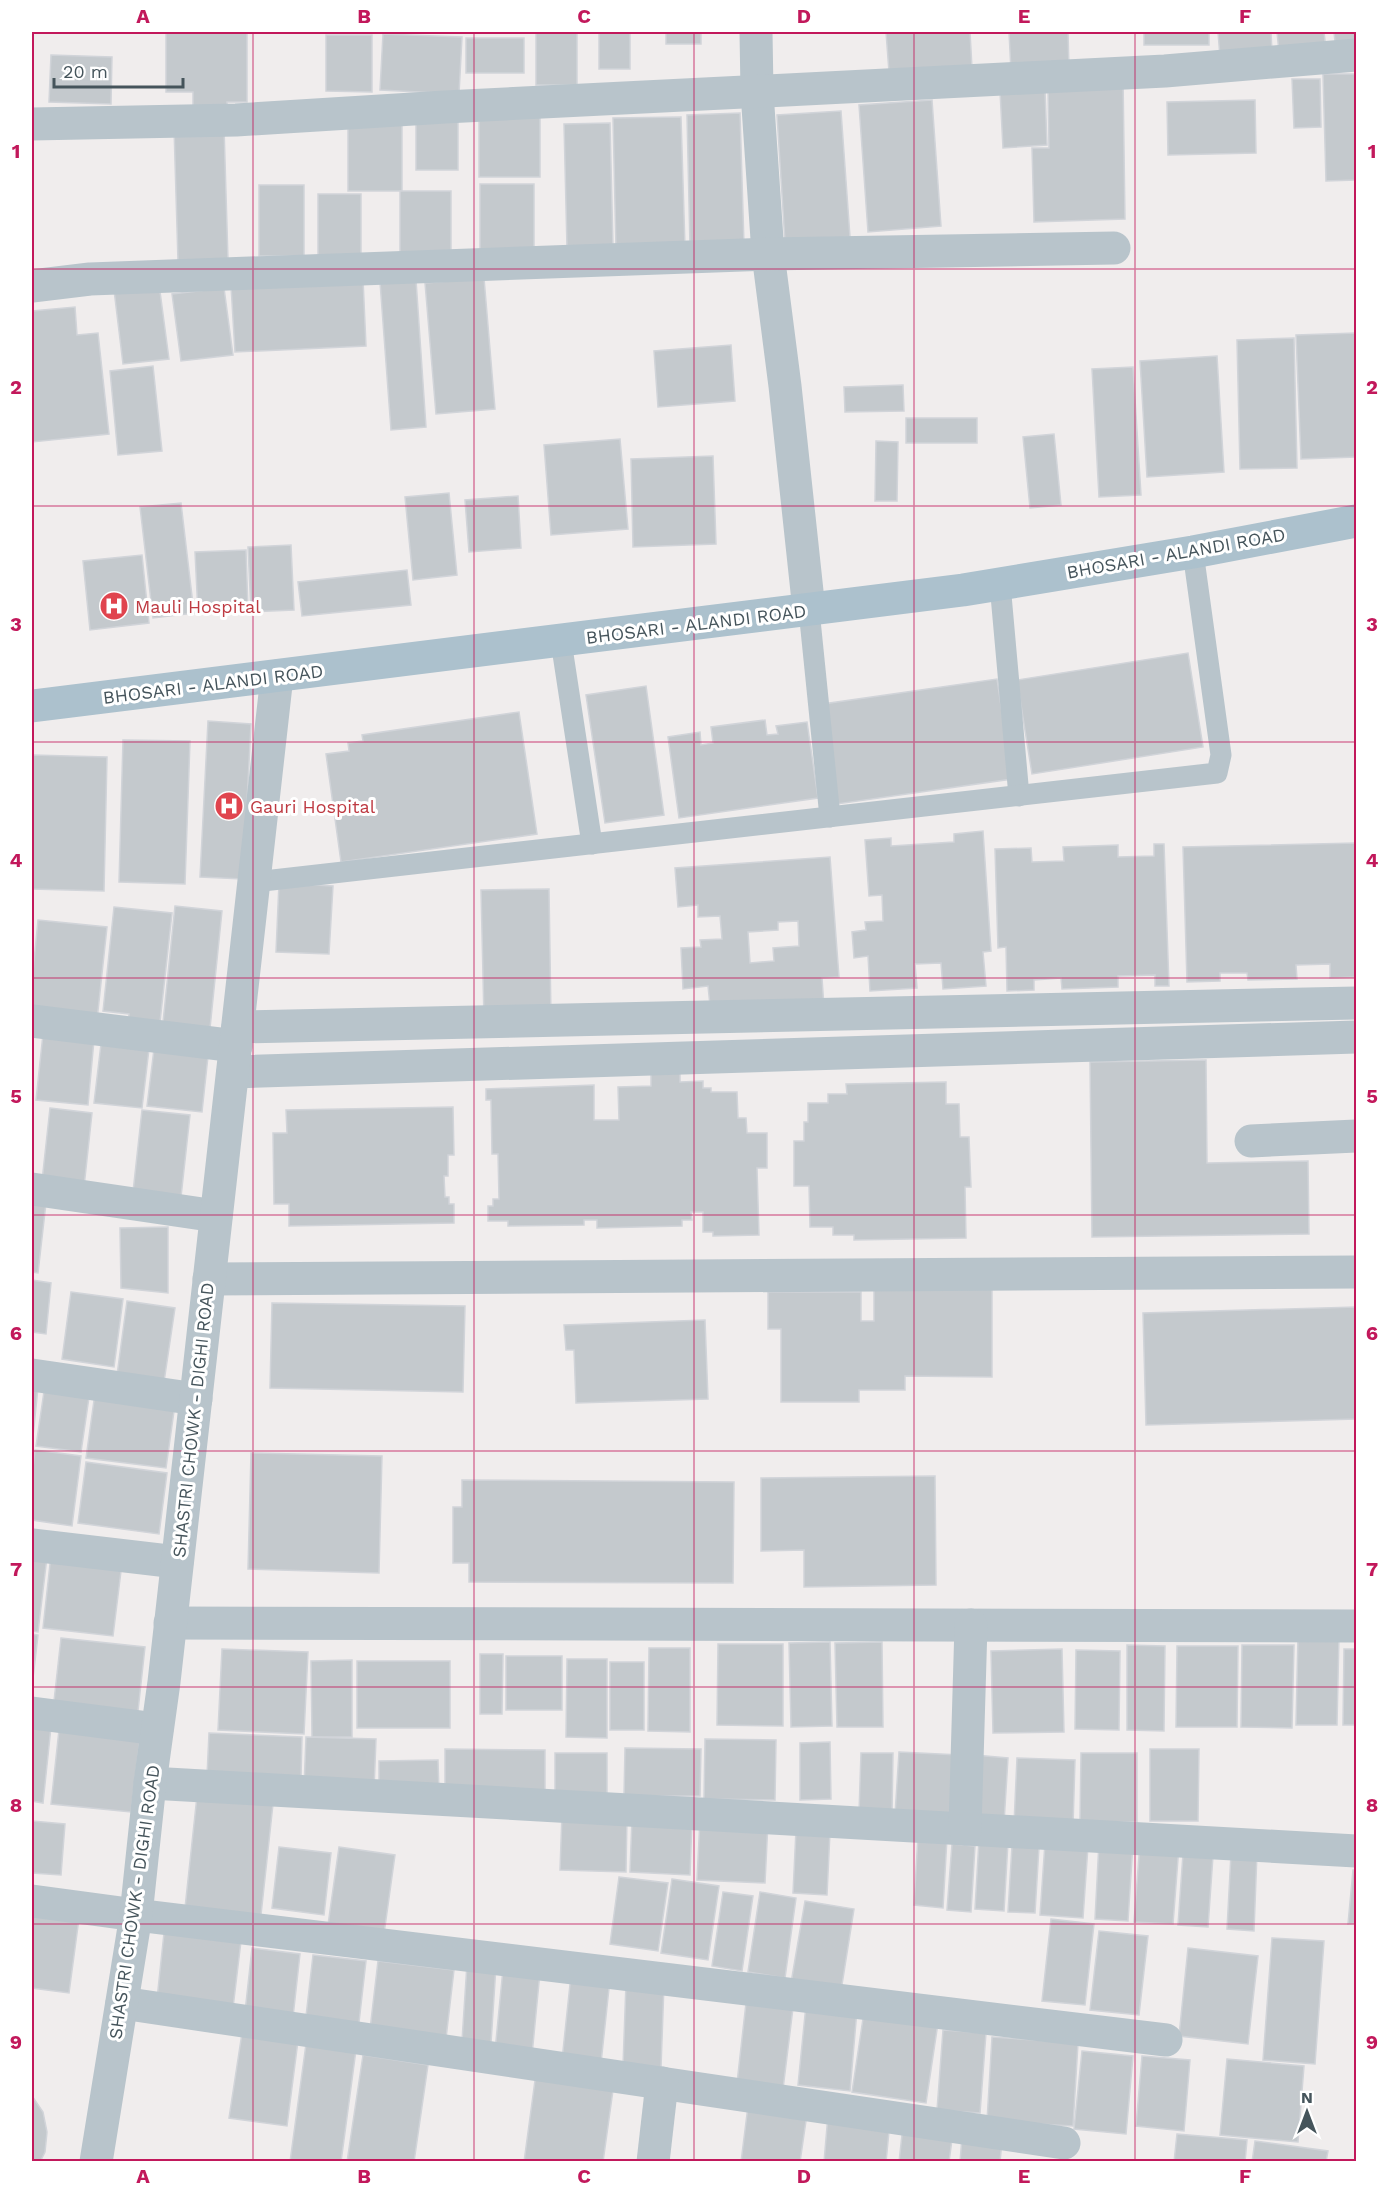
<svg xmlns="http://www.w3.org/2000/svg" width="1388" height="2193" viewBox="0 0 1388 2193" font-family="'Work Sans',sans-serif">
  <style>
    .building { fill: #c4c9cd; stroke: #d1d4d9; stroke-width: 1.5; fill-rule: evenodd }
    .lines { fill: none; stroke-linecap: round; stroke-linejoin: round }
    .service { stroke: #b8c4cb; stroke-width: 21 }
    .minor { stroke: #b8c4cb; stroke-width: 33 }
    .tertiary { stroke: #b8c4cb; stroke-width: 33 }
    .primary { stroke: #acc1cd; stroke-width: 33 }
    .grid { fill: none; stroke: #c2185b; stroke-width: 1.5; stroke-opacity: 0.55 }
    .labels { text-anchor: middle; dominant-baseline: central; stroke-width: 6; stroke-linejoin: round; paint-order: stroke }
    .street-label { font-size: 18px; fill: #45545b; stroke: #fff }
    .health-label { font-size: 18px; fill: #be3a42; stroke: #fff; text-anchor: start }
    .neatline { fill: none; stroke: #c2185b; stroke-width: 2 }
    .grid-label { font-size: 20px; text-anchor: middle; font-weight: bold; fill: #c2185b }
  </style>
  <rect width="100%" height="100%" fill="#f0eded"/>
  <g class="building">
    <polygon points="166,32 247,32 247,102 227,102 227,110 193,110 193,92 166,92"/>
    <rect x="536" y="32" width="41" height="53"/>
    <rect x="599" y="32" width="31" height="37"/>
    <rect x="666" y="32" width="35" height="12"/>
    <polygon points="886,32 970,32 972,68 889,72"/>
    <polygon points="1009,32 1068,32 1069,69 1011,71"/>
    <rect x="1144" y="32" width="65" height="13"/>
    <polygon points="1218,32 1271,32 1272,52 1220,57"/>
    <polygon points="1277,32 1324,32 1326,49 1279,52"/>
    <polygon points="1334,32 1356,32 1356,40 1335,42"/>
    <polygon points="383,34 462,37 459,94 380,90"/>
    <polygon points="326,35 372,35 372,92 326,91"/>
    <rect x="466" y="38" width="58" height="35"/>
    <polygon points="51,55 112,57 111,104 49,102"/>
    <polygon points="1323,74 1356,74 1356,180 1326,181"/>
    <polygon points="1123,77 1125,219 1034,222 1032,148 1049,148 1048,88"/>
    <polygon points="1292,79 1320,79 1321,127 1294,128"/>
    <polygon points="1045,90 1047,145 1003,148 1000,91"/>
    <polygon points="932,100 941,226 868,232 859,105"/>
    <polygon points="1255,100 1256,153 1168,155 1167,102"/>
    <rect x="416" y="109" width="42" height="61"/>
    <polygon points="841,111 850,237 785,242 777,115"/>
    <polygon points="740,113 744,245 690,247 687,115"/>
    <rect x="479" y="114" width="61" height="63"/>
    <polygon points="681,117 685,247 616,249 613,118"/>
    <polygon points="610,123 613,247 567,248 564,124"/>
    <rect x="348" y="125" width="54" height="66"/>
    <polygon points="224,127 228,260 178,261 174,128"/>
    <rect x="480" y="184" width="54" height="66"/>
    <rect x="259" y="185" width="45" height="71"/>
    <rect x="400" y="191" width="51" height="66"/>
    <rect x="318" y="194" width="43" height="67"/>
    <polygon points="484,278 495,409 436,414 425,283"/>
    <polygon points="363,279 366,346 235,352 231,286"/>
    <polygon points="416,280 426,427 391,430 380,282"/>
    <polygon points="159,284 169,359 123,364 114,290"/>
    <polygon points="224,288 233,355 181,361 172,294"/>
    <polygon points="75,307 77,335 98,333 109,434 32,442 32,311"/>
    <polygon points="1356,333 1356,457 1301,459 1296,335"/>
    <polygon points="1294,338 1297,468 1240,469 1237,340"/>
    <polygon points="731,345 735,401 658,407 654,351"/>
    <polygon points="1217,356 1224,472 1147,477 1140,361"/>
    <polygon points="153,366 162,451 118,455 110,371"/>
    <polygon points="1133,367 1141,495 1099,497 1092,369"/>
    <polygon points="903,385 904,411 845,412 844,387"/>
    <rect x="906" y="418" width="71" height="25"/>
    <polygon points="1054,434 1061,505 1030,508 1023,437"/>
    <polygon points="620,439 628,529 551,535 544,445"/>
    <polygon points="876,441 898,442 897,501 875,501"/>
    <polygon points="713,456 716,544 633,547 631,459"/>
    <polygon points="449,493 457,575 413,580 405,497"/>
    <polygon points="518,496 521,548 469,552 465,500"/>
    <polygon points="181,503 194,613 153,618 140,507"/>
    <polygon points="291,545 294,610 251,612 248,547"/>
    <polygon points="246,550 248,610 198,613 195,552"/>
    <polygon points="142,555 149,623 90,630 83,561"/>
    <polygon points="407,570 411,605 302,616 298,582"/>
    <polygon points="1188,653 1203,747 1032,774 1017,680"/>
    <polygon points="997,679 1012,779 837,804 823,704"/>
    <polygon points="646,686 664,815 605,823 586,695"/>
    <polygon points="519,712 537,834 341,862 326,754 349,751 348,743 363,741 362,735"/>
    <polygon points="765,720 767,735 778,734 776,726 807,722 818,798 679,818 668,737 700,732 701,745 713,743 711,727"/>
    <polygon points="208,721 251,724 243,879 200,877"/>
    <polygon points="123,740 190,741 185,884 119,882"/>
    <polygon points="32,755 107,757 104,891 32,889"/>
    <polygon points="983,831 991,951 983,952 986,986 943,989 941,963 915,964 917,988 870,991 868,956 854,958 852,932 866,930 865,922 883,921 882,895 869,896 865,840 891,838 891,846 954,842 954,834"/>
    <polygon points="1356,843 1356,977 1330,978 1330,964 1296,965 1297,979 1248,980 1247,973 1220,973 1220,981 1187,982 1183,847"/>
    <polygon points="1154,844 1164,844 1169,986 1155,986 1155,975 1118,976 1118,987 1062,989 1061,978 1034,980 1034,990 1007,991 1006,947 998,948 995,849 1031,848 1032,862 1064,861 1063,847 1118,845 1118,857 1154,856"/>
    <path d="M830,857L839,977L822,978L824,1007L711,1015L708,986L683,989L681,948L701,947L700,940L722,939L720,916L698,917V905L678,907L675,868ZM798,921L799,946L773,948L774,961L750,963L748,932L778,930V922Z"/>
    <polygon points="279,883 333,886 329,954 276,952"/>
    <polygon points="549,889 551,1018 484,1019 481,890"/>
    <polygon points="175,906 222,911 209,1038 162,1032"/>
    <polygon points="114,907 172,913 159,1031 128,1027 129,1014 103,1011"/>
    <polygon points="38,920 107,927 97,1020 32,1013 32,982"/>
    <polygon points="43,1034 94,1040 88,1105 36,1100"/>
    <polygon points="155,1041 209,1047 202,1112 147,1106"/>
    <polygon points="101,1044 149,1049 142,1108 94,1103"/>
    <polygon points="1206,1060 1207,1163 1308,1161 1309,1234 1092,1237 1090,1062"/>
    <polygon points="651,1065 680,1065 680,1082 703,1081 703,1088 711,1088 711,1092 737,1092 738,1118 746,1118 747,1133 767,1133 767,1168 757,1168 759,1235 713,1236 713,1232 703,1232 703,1212 691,1212 692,1220 682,1220 682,1226 597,1228 597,1220 584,1220 584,1225 508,1226 508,1221 488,1221 488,1206 493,1206 493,1199 499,1199 498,1154 492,1154 491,1100 486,1100 486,1089 594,1085 594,1120 619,1120 618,1087 651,1086"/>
    <polygon points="946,1082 946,1104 959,1104 960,1137 969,1137 971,1187 965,1187 966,1238 854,1240 854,1235 833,1235 833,1227 810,1227 809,1186 794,1186 794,1141 804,1141 804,1122 808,1122 808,1103 828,1103 828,1094 847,1094 846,1084"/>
    <polygon points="453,1107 454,1155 448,1155 448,1176 444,1176 445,1197 449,1197 449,1204 454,1204 454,1223 289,1226 289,1204 274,1204 273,1133 287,1133 286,1110"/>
    <polygon points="50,1108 92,1113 84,1187 42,1181"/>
    <polygon points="142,1110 190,1115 181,1197 133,1192"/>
    <polygon points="32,1193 47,1194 38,1273 32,1272"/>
    <polygon points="168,1227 168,1293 121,1288 120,1228"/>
    <polygon points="32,1280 51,1283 46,1334 32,1332"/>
    <polygon points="992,1280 992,1377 905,1376 905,1390 859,1390 859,1402 781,1402 781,1329 768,1329 768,1292 861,1292 861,1321 874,1321 874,1285"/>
    <polygon points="71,1292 123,1299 114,1367 62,1359"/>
    <polygon points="127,1301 175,1308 164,1382 117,1375"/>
    <polygon points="272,1303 465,1306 463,1392 270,1388"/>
    <polygon points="1356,1307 1356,1419 1146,1425 1143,1313"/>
    <polygon points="705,1320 708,1399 576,1403 574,1350 566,1350 564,1325"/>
    <polygon points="32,1367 40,1368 32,1446"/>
    <polygon points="47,1371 92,1377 81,1452 36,1446"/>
    <polygon points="96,1386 176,1397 166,1468 86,1458"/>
    <polygon points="35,1450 81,1456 72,1526 32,1520 32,1477"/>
    <polygon points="251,1453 382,1456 379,1573 248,1569"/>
    <polygon points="86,1462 167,1473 159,1534 78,1523"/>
    <polygon points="935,1476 936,1585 804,1587 804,1550 761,1551 761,1478"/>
    <polygon points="462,1480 734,1482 733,1583 469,1582 469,1563 453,1563 453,1507 462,1507"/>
    <polygon points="32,1555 47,1557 38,1632 32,1631"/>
    <polygon points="51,1555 122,1563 113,1636 43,1628"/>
    <polygon points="32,1634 38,1635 32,1687"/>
    <polygon points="1298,1636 1339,1636 1337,1725 1296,1725"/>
    <polygon points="61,1638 145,1647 137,1720 53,1710"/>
    <polygon points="830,1642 832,1726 791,1727 789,1643"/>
    <polygon points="882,1642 883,1727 837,1727 835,1643"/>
    <polygon points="718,1644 783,1644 783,1726 717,1725"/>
    <polygon points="1127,1645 1165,1646 1164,1731 1127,1730"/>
    <polygon points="1242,1645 1294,1645 1292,1728 1241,1727"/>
    <polygon points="1177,1646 1238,1646 1237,1727 1176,1727"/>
    <polygon points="649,1648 690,1648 690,1732 648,1731"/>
    <polygon points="222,1649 308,1652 304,1734 218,1730"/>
    <polygon points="1062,1649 1064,1732 993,1733 991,1651"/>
    <polygon points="1344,1649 1356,1649 1356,1725 1343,1725"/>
    <polygon points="1076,1650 1120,1651 1119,1730 1075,1729"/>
    <polygon points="480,1654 503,1654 502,1714 480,1714"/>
    <rect x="506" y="1656" width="56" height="54"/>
    <polygon points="567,1659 607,1659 607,1738 566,1737"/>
    <polygon points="352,1660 352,1737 312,1737 311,1661"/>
    <rect x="357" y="1661" width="93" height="67"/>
    <rect x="610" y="1662" width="34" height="68"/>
    <polygon points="32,1724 51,1727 43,1803 32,1801"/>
    <polygon points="59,1730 140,1739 131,1812 51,1804"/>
    <polygon points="209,1733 302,1737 301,1778 207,1776"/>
    <polygon points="306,1737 376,1739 374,1790 304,1788"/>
    <polygon points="705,1739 776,1740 775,1800 704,1799"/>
    <polygon points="830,1742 831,1799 800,1800 800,1743"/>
    <polygon points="625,1748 701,1749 700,1796 624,1796"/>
    <polygon points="445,1749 545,1750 545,1793 445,1792"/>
    <polygon points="1150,1749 1199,1749 1198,1821 1150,1821"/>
    <polygon points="899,1752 960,1755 956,1819 895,1815"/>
    <rect x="555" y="1753" width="52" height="41"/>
    <polygon points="861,1753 893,1753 892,1814 859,1813"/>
    <polygon points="1081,1753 1137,1753 1137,1822 1080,1822"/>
    <polygon points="975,1755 1008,1758 1004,1823 971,1821"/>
    <polygon points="1017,1758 1075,1760 1073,1826 1014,1824"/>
    <polygon points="438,1760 439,1793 379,1794 379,1761"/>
    <polygon points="197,1796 273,1804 261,1915 185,1908"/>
    <polygon points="562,1814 627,1816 626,1872 560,1870"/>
    <polygon points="632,1818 692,1820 690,1875 630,1872"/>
    <polygon points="700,1819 768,1822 765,1883 697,1880"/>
    <polygon points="32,1821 65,1824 61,1875 32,1873"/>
    <polygon points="796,1830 830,1832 827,1895 793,1893"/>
    <polygon points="918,1836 947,1838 943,1908 914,1905"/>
    <polygon points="979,1840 1008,1842 1004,1911 975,1909"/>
    <polygon points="1099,1842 1133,1843 1128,1921 1095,1919"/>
    <polygon points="1045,1843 1088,1846 1083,1918 1040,1915"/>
    <polygon points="1140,1843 1179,1846 1173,1924 1134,1922"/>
    <polygon points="952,1844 975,1846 971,1912 947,1910"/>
    <polygon points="1012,1846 1039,1847 1035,1913 1008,1912"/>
    <polygon points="279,1847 331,1853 324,1915 272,1908"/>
    <polygon points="339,1847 395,1855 384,1934 328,1925"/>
    <polygon points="1257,1853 1254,1931 1227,1929 1231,1854"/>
    <polygon points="1183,1854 1213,1856 1208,1927 1178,1925"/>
    <polygon points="1353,1870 1356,1870 1356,1923 1348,1924"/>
    <polygon points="619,1877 668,1883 658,1951 610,1944"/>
    <polygon points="672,1879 719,1886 708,1960 661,1953"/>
    <polygon points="723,1892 753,1896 742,1971 712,1966"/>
    <polygon points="760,1892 796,1898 785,1978 748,1972"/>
    <polygon points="805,1901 854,1909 841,1991 791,1983"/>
    <polygon points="32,1905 80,1911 69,1993 32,1988"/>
    <polygon points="1051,1919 1094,1924 1085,2005 1042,2001"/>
    <polygon points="1099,1931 1148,1936 1139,2015 1090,2010"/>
    <polygon points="164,1933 241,1941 233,2008 157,1999"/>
    <polygon points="1272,1938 1324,1941 1315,2064 1263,2060"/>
    <polygon points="252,1948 300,1954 293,2017 245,2012"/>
    <polygon points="1188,1948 1258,1956 1248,2044 1179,2036"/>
    <polygon points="313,1955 366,1961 358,2031 305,2025"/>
    <polygon points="378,1961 454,1970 445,2047 369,2038"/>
    <polygon points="467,1964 496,1966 491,2043 462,2041"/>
    <polygon points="503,1969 540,1972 532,2055 495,2051"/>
    <polygon points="571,1975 610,1979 601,2063 562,2060"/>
    <polygon points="626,1983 664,1984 661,2068 623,2066"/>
    <polygon points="746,2003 793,2008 783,2089 737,2083"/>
    <polygon points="806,2005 857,2010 850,2091 798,2085"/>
    <polygon points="864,2012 938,2023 926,2103 852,2092"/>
    <polygon points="943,2030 986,2033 980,2113 937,2110"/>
    <polygon points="242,2033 298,2041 287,2126 229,2118"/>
    <polygon points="992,2037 1078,2043 1073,2126 987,2121"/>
    <polygon points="306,2044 356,2050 341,2162 290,2162"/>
    <polygon points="1082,2051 1133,2056 1126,2134 1074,2129"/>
    <polygon points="363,2055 428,2065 414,2162 347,2162"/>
    <polygon points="1142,2056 1190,2060 1184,2131 1136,2126"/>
    <polygon points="1227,2059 1304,2066 1298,2142 1220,2135"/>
    <polygon points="536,2073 614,2083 603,2162 524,2162"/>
    <polygon points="32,2096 43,2112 47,2132 45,2152 40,2162 32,2162"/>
    <polygon points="748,2106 807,2114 800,2162 741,2162"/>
    <polygon points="828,2115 890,2121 886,2162 824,2162"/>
    <polygon points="903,2126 953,2132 949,2162 899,2162"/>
    <polygon points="1177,2134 1247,2140 1245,2162 1174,2162"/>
    <polygon points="962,2137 1002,2141 1000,2162 960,2162"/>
    <polygon points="1255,2141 1328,2151 1326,2162 1252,2162"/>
  </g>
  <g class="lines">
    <g class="service">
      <polyline points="1000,584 1019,796"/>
      <polyline points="809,610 830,817"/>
      <polyline points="561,641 592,844"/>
      <polyline points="254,882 1217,773 1221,755 1193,552"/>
    </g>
    <g class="minor">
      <polyline points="756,32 757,92 768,254 785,386 809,610"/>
      <polyline points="32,124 236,120 445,107 1165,71 1356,55"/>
      <polyline points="32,286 90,279 768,254 1114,248"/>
      <polyline points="32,1021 236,1046"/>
      <polyline points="238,1027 1356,1003"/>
      <polyline points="233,1072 1356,1037"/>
      <polyline points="1251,1141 1356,1136"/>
      <polyline points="32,1189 216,1216"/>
      <polyline points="209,1279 1356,1272"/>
      <polyline points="32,1375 196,1399"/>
      <polyline points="32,1545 177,1562"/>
      <polyline points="170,1623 1356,1626"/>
      <polyline points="32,1713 157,1729"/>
      <polyline points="150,1783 1356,1851"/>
      <polyline points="965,1829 971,1625"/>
      <polyline points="32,1901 136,1915 1166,2040"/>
      <polyline points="122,2003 1064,2143"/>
      <polyline points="653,2162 662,2083"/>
    </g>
    <polyline class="tertiary" points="96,2162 136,1915 150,1783 164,1682 277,676"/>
    <polyline class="primary" points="32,706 963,590 1193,552 1356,521"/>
  </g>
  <path class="grid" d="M253,32V2162M474,32V2162M694,32V2162M914,32V2162M1135,32V2162M32,269H1356M32,506H1356M32,742H1356M32,978H1356M32,1215H1356M32,1451H1356M32,1687H1356M32,1924H1356"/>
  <defs>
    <g id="hospital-disc" transform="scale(1.5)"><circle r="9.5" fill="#e0444e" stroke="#fff"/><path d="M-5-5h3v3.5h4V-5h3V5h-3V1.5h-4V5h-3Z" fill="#fff"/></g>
  </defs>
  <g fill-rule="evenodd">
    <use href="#hospital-disc" x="114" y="606"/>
    <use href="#hospital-disc" x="229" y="806"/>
  </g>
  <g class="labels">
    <g class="street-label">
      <text transform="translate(1176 553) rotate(-10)">BHOSARI - ALANDI ROAD</text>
      <text transform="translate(696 624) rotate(-7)">BHOSARI - ALANDI ROAD</text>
      <text transform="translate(213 684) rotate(-7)">BHOSARI - ALANDI ROAD</text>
      <text transform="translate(193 1420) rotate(-84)">SHASTRI CHOWK - DIGHI ROAD</text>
      <text transform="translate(134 1902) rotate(-82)">SHASTRI CHOWK - DIGHI ROAD</text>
    </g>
    <g class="health-label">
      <text x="135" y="606">Mauli Hospital</text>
      <text x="250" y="806">Gauri Hospital</text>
    </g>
  </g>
  <rect width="1388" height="2193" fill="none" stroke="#ffffff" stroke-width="66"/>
  <g transform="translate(1307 2112)" stroke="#ffffff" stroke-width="4.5" paint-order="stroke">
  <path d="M0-4.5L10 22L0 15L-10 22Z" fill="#45545b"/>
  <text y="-9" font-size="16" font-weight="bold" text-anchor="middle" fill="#45545b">N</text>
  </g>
  <path d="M54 78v9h129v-9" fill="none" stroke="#45545b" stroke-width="3"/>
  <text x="63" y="78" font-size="18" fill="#45545b" stroke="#ffffff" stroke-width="4.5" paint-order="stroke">20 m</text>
  <rect x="33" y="33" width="1322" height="2127" class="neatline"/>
  <g class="grid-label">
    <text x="143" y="23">A</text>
    <text x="364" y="23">B</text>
    <text x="584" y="23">C</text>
    <text x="804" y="23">D</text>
    <text x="1024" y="23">E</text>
    <text x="1245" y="23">F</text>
    <text x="16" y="158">1</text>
    <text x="1372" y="158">1</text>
    <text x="16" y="394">2</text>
    <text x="1372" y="394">2</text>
    <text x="16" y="631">3</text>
    <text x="1372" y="631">3</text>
    <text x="16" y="867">4</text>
    <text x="1372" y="867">4</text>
    <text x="16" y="1103">5</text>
    <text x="1372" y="1103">5</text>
    <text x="16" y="1340">6</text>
    <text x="1372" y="1340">6</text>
    <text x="16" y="1576">7</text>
    <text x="1372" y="1576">7</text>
    <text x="16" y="1812">8</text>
    <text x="1372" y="1812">8</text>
    <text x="16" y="2049">9</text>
    <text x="1372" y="2049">9</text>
    <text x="143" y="2183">A</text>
    <text x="364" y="2183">B</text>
    <text x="584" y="2183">C</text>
    <text x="804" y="2183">D</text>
    <text x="1024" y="2183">E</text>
    <text x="1245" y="2183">F</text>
  </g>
</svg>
